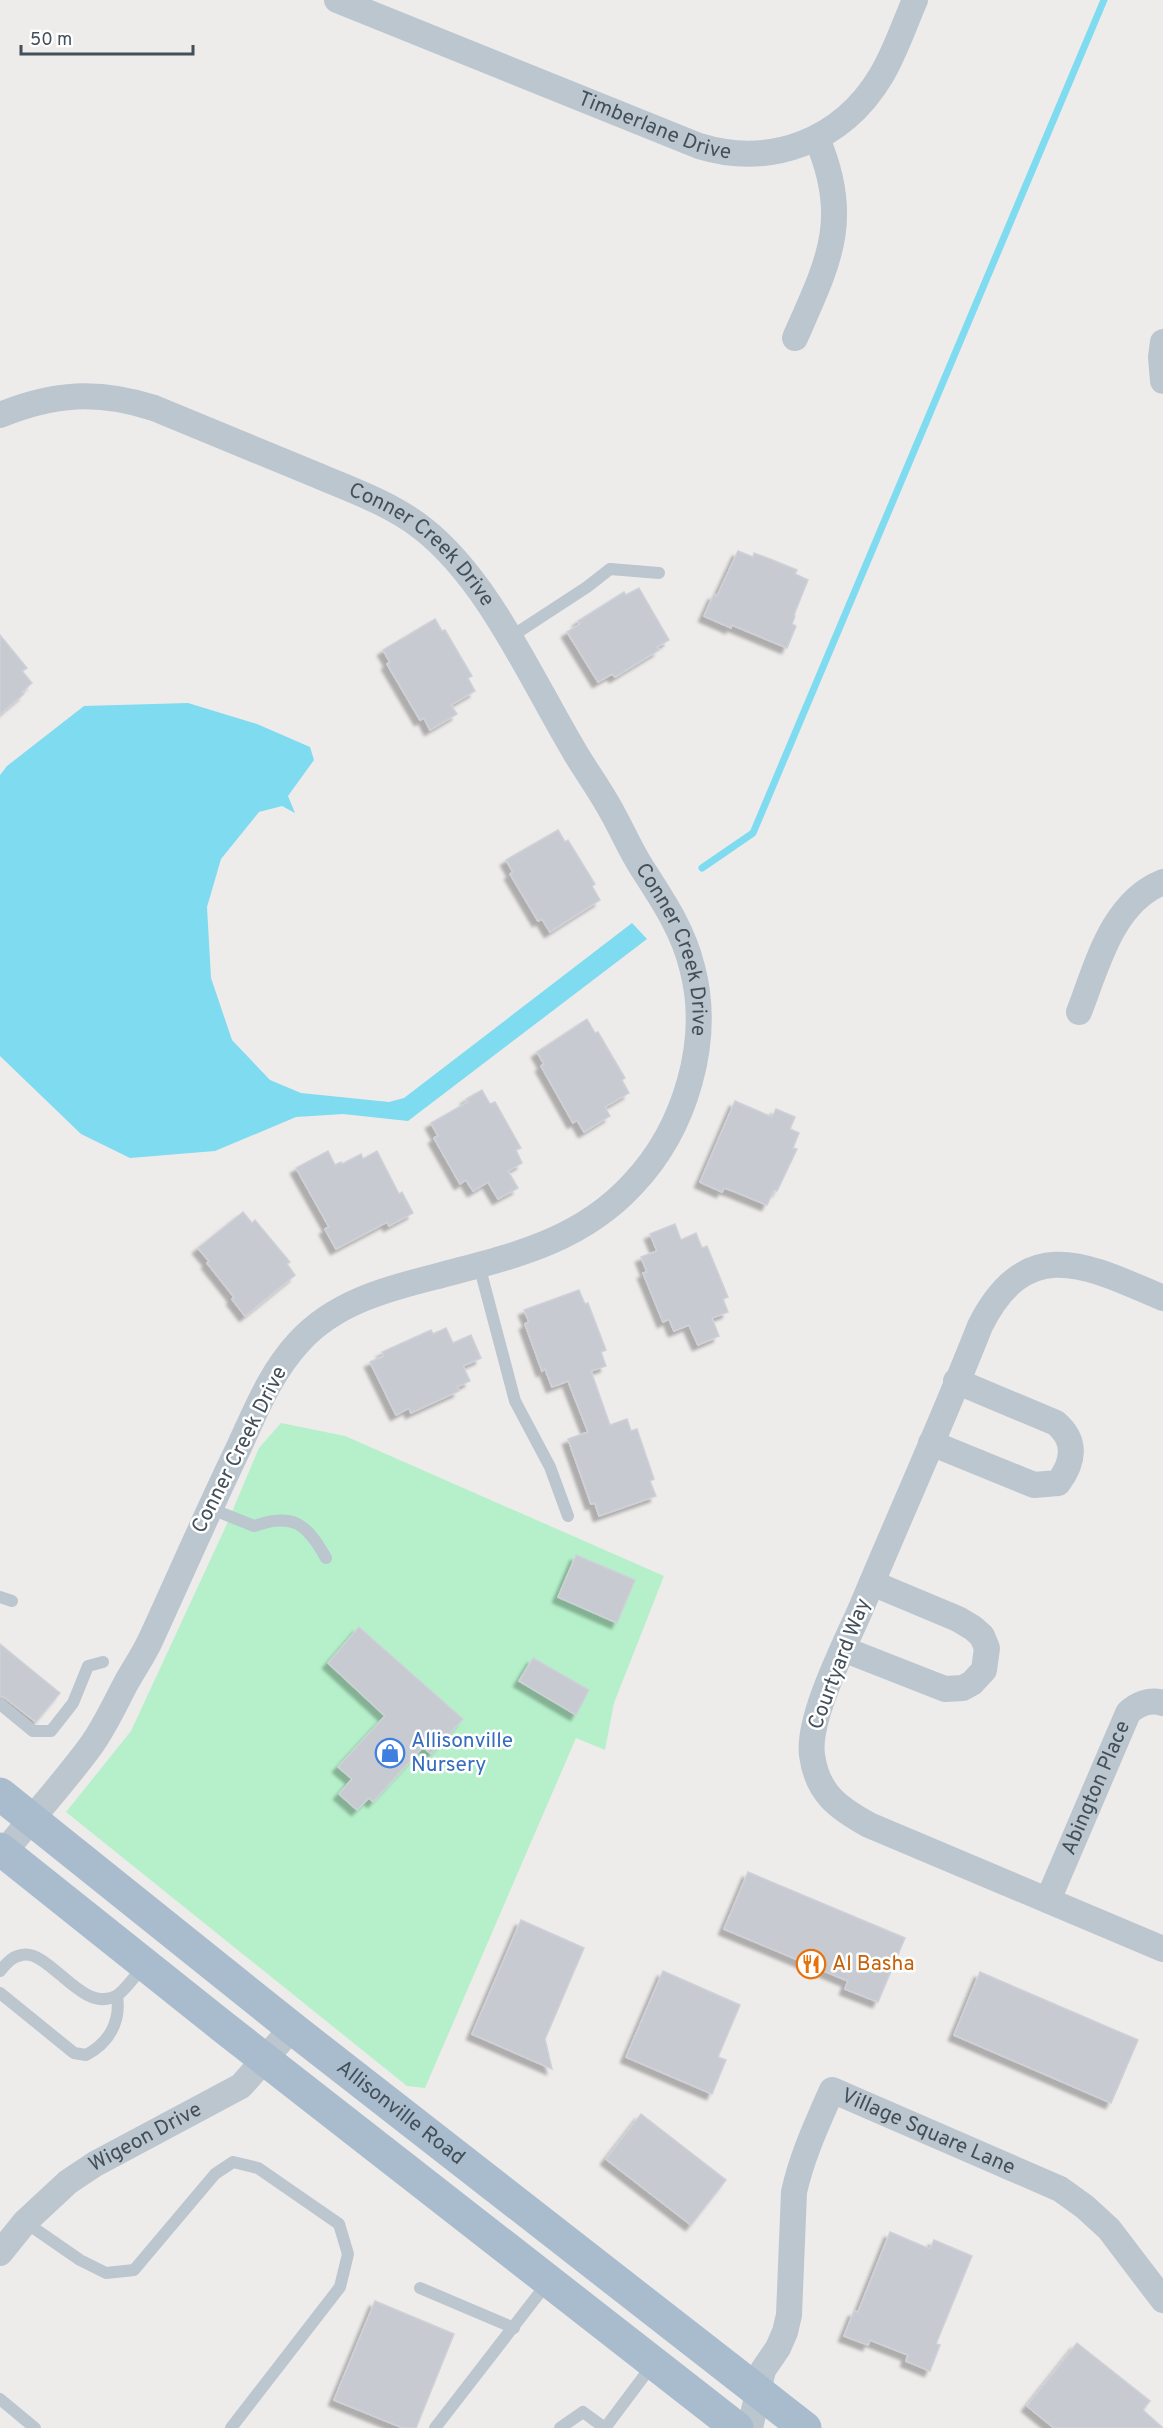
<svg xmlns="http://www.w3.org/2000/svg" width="1163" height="2428" viewBox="0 0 1163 2428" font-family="Overpass,sans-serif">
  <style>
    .green { fill: #b5f0ca }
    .water { fill: #7fdbf0 }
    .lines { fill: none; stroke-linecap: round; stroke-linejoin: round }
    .stream { stroke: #7fdbf0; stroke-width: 7 }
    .building { fill: #c7cad1; stroke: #cfd1d8; stroke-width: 1.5; filter: url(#shadow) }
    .lane { stroke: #bbc6cf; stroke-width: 12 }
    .street { stroke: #bbc6cf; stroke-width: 26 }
    .primary { stroke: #a9bccd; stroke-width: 33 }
    .labels { text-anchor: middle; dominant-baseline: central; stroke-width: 5; stroke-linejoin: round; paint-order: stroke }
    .street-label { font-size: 21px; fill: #434f59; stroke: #fff }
    .shop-label { font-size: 21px; fill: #366cbe; stroke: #fff; text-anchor: start }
    .food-label { font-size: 21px; fill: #c56008; stroke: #fff; text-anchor: start }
  </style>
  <defs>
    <filter id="shadow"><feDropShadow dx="-5.5" dy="5.5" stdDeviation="1.5" flood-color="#0004"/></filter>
  </defs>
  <rect width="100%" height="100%" fill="#eeebeb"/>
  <polygon class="green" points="281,1423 345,1436 664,1576 614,1703 605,1750 576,1738 425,2088 407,2086 66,1812 131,1731 226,1526 259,1448"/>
  <polygon class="water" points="188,703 257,724 310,747 314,760 288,796 295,813 282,806 259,812 221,859 207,907 211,978 232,1040 270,1080 301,1093 389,1102 404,1098 632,923 647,939 408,1121 343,1114 296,1117 215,1151 130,1158 81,1134 0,1056 0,775 7,766 84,706"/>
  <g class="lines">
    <polyline class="stream" points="702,868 753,833 1104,0"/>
  </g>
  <g class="building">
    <polygon points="738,551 753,557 754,553 775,561 797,570 795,574 808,580 794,615 795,616 792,624 796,626 787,648 732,625 731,628 704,616 714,594 717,596"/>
    <polygon points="639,588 669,640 657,647 659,650 615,677 612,674 598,682 567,632 580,624 578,621 624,592 626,595"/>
    <polygon points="435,619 442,631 445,630 472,676 468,678 475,691 451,705 457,714 430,730 424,718 420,720 387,664 390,662 383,650"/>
    <polygon points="0,635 27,668 22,671 32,683 22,692 24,694 0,714"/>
    <polygon points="558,830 565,842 568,840 595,884 592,886 600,900 550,932 542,919 538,921 510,874 513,872 506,860"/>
    <polygon points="587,1019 595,1033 598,1032 625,1078 622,1080 629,1093 605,1107 610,1116 584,1132 577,1120 573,1123 541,1066 544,1064 537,1052"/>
    <polygon points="482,1090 490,1104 495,1102 521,1148 516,1150 522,1163 508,1171 518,1188 498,1199 488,1182 473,1191 466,1180 460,1184 434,1138 438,1136 431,1123 468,1102 466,1099"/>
    <polygon points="735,1101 772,1117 776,1109 795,1117 790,1129 799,1133 793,1148 797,1149 777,1191 774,1190 767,1205 733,1191 724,1188 722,1192 700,1182"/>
    <polygon points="328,1151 335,1165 341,1162 342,1164 361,1154 363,1159 377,1151 399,1194 402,1192 413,1213 389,1226 387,1222 336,1249 325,1229 329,1227 296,1168"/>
    <polygon points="243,1212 252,1223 255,1220 290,1262 287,1264 295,1275 245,1316 232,1299 234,1297 207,1263 209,1261 198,1248"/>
    <polygon points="675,1224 681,1240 696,1233 702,1248 707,1246 728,1297 723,1299 728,1312 712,1318 719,1336 698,1345 689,1325 674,1331 669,1319 663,1322 643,1273 647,1272 641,1257 657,1251 650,1234"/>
    <polygon points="579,1290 585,1304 588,1303 606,1350 601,1352 606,1366 591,1371 610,1425 627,1419 631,1431 637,1429 654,1479 650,1481 656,1496 599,1516 595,1503 591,1504 568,1439 588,1432 568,1381 552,1387 545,1369 542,1371 525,1324 529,1322 524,1310"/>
    <polygon points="446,1328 453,1343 471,1335 481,1358 463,1366 470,1381 457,1387 459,1391 411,1413 409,1408 396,1415 370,1362 384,1356 382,1352 431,1330 433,1334"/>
    <polygon points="576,1555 635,1580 617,1623 558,1597"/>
    <polygon points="359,1627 463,1719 431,1754 423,1747 373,1802 369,1798 357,1810 339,1794 352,1779 338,1767 385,1716 328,1663"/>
    <polygon points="0,1644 60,1693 36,1722 5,1698 0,1696"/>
    <polygon points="533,1658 589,1690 576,1715 519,1681"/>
    <polygon points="748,1872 905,1938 878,2002 845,1989 848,1981 724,1929"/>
    <polygon points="521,1920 584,1948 545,2039 552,2069 472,2034"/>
    <polygon points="663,1971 740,2005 718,2057 726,2060 712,2094 626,2057"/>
    <polygon points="980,1972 1138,2040 1111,2103 954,2035"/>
    <polygon points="641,2114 726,2180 691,2225 606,2159"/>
    <polygon points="890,2232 930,2249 934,2240 972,2256 936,2344 940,2345 930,2371 906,2361 908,2355 870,2340 868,2345 844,2336 854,2311 858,2312"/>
    <polygon points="375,2301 454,2334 416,2428 403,2428 334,2400"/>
    <polygon points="1077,2343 1150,2401 1143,2410 1163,2428 1054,2428 1027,2406"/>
  </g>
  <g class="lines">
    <g class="lane">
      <polyline points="509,638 587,587 610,569 659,573"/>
      <polyline points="479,1265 515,1401 550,1467 568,1516"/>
      <path d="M209,1508L254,1526C293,1512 307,1524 326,1558"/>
      <polyline points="0,1597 12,1601"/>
      <polyline points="0,1704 33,1731 51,1731 73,1703 88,1666 103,1662"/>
      <path d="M0,1971C6,1964 12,1956 22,1955C50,1949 81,2014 116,1996C124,1992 138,1972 144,1965"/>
      <path d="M0,1993L74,2053L86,2055C109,2043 121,2022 117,1996"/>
      <polyline points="25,2222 80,2260 106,2273 134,2270 215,2174 233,2162 258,2168 339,2224 348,2254 340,2287 231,2428"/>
      <polyline points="420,2288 514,2328"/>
      <polyline points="0,2399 35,2428"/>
      <polyline points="435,2428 548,2282"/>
      <polyline points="560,2428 583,2412 605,2428"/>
      <polyline points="605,2428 653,2364"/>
    </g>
    <g class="street">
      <path id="s1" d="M337,0L699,146C771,168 842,141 881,76C895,53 904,25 915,0"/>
      <path d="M795,338C828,263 852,220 817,139"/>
      <polyline points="1163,342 1161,357 1163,381"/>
      <path id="s2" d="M0,415C54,393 98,390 154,408C208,430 261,452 314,474C351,490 390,503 422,528C489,580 532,681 576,754C588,774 602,793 613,814C623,832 631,851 642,868C662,899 683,930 692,967C712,1041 685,1129 633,1184C579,1243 509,1257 434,1277C386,1289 334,1303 299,1342C271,1372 256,1410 239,1447C208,1511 180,1576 150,1641C143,1656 133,1670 125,1685C114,1706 104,1728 90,1747C62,1785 30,1820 0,1857"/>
      <path d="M1079,1012C1097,966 1112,902 1163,882"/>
      <path d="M1163,1298C1088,1266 1027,1232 980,1326C943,1420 901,1513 862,1606C846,1643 807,1718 812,1755C817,1793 838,1808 869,1825L1163,1949"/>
      <path d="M931,1443L1034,1485L1058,1483C1074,1462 1077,1441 1056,1423L956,1381"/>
      <polyline points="843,1649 945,1689 963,1688 972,1683 984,1670 987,1648 982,1636 973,1628 958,1619 872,1583"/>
      <path id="s3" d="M1048,1900L1128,1713C1137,1704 1150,1699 1163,1703"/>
      <path id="s4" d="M0,2253L25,2222L68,2182L95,2164L241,2086L292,2028"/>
      <path id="s5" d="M750,2428L763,2370L778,2348L785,2332L789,2315L794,2192C802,2156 817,2124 832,2090L1060,2189L1085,2207L1109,2229L1163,2300"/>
    </g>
    <g class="primary">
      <path id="s6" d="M0,1794L292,2028L805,2428"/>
      <polyline points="0,1849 222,2026 737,2428"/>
    </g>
  </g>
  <defs>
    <g id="shop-ring" transform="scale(1.5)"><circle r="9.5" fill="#fff" stroke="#3f7fe0" stroke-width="1.5"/><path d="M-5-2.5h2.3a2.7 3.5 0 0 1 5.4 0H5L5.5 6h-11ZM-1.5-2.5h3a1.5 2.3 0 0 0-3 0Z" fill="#3f7fe0"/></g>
    <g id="restaurant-ring" transform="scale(1.5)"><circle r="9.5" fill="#fff" stroke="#e8710a" stroke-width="1.5"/><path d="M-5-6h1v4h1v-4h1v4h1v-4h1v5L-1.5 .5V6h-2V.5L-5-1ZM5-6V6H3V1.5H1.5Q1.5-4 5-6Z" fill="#e8710a"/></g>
  </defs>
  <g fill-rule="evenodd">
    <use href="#shop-ring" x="390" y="1753"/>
    <use href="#restaurant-ring" x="811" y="1964"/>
  </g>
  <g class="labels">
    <g class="street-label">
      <text stroke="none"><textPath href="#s1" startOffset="342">Timberlane Drive</textPath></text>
      <text stroke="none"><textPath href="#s2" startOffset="462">Conner Creek Drive</textPath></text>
      <text stroke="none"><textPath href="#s2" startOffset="948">Conner Creek Drive</textPath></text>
      <text transform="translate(240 1450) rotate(-63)">Conner Creek Drive</text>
      <text transform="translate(840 1664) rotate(-69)">Courtyard Way</text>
      <text stroke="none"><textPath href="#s3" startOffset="122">Abington Place</textPath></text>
      <text stroke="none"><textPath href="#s6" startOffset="512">Allisonville Road</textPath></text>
      <text stroke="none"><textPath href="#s5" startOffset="458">Village Square Lane</textPath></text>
      <text stroke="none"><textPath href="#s4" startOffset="188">Wigeon Drive</textPath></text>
    </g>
    <g class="shop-label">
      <text x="411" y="1741">Allisonville<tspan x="411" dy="24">Nursery</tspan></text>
    </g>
    <g class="food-label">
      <text x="832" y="1964">Al Basha</text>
    </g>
  </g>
  <path d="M21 45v9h172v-9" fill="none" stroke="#434f59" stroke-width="3"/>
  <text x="30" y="45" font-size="18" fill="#434f59" stroke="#ffffff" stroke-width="4.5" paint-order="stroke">50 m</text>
</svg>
